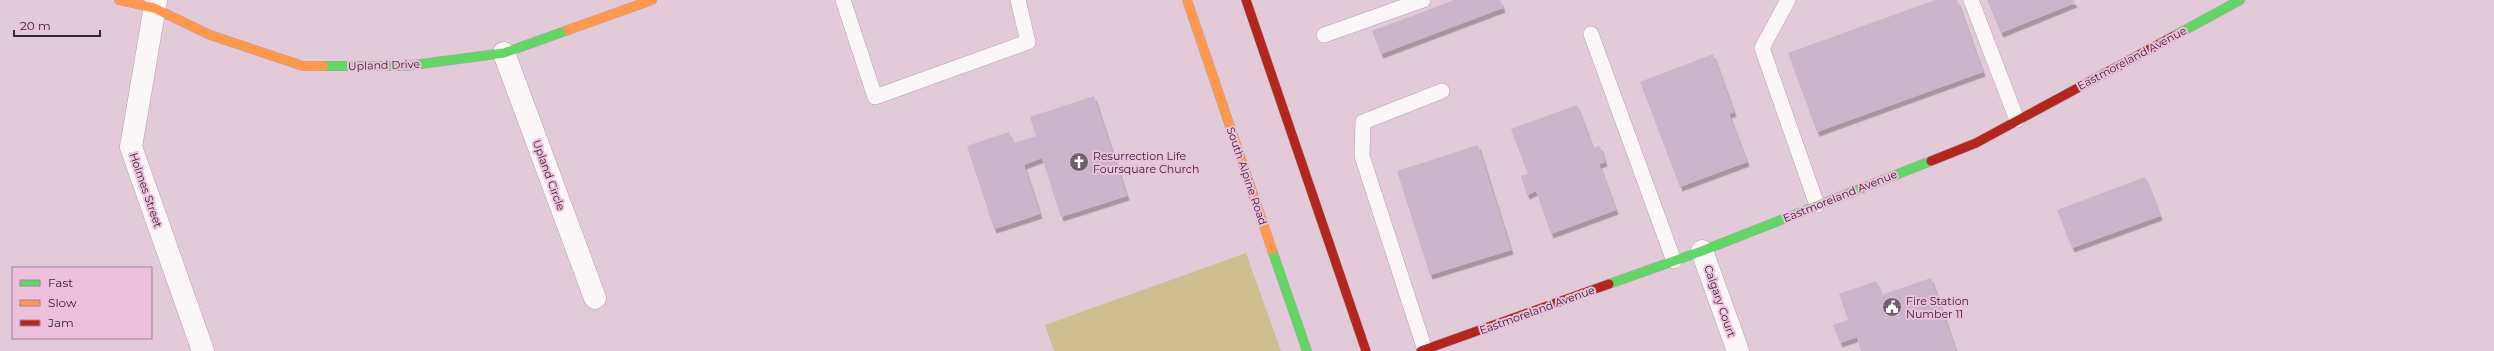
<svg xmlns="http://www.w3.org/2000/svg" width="2494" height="351" viewBox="0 0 2494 351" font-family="Montserrat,sans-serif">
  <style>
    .green { fill: #d0be91 }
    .building { fill: #ccb4cb; filter: url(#shadow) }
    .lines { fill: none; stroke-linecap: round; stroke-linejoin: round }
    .lane-casing { stroke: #b4a1ad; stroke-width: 16 }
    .street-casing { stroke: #b4a1ad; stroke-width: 23 }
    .fast-casing { stroke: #b4a1ad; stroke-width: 10 }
    .slow-casing { stroke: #b4a1ad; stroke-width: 10 }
    .jam-casing { stroke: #b4a1ad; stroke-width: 10 }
    .lane { stroke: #fbf7f9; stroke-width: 15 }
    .street { stroke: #fbf7f9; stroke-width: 22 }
    .fast { stroke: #63d668; stroke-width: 9 }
    .slow { stroke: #ff974d; stroke-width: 9 }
    .jam { stroke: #b3261e; stroke-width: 9 }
    .labels { text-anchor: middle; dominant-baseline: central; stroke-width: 4; stroke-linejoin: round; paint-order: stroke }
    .street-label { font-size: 11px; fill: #372631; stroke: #edc0dc }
    .poi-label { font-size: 11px; fill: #372631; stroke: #edc0dc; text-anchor: start }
  </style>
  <defs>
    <filter id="shadow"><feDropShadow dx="2.5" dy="4.5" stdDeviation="0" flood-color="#0004"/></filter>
  </defs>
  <rect width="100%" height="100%" fill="#e2cad9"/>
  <polygon class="green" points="1246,253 1281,351 1054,351 1045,325"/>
  <g class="building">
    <polygon points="1454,0 1500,0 1503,8 1381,54 1372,31"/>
    <polygon points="1935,0 1957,0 1983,72 1817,132 1788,53"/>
    <polygon points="1987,0 2073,0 2075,3 2001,33"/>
    <polygon points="1713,54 1734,112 1729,114 1747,162 1680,187 1640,82"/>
    <polygon points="1094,96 1127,196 1061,217 1042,158 1024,165 1040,214 994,229 967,146 1009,132 1013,143 1036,136 1030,117"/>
    <polygon points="1577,105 1593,148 1600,146 1605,162 1599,164 1616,210 1551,234 1536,191 1527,195 1521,176 1528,174 1511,129"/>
    <polygon points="1478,145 1511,250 1430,275 1397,171"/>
    <polygon points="2145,177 2160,216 2072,248 2057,210"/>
    <polygon points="1931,278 1956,351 1861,351 1857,337 1840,343 1833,325 1848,320 1839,294 1876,281 1881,295"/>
  </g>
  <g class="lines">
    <g class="lane-casing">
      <g id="lane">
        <polyline points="843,0 875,97 1028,42 1018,0"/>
        <polyline points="1788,0 1762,48 1817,205"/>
        <polyline points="1971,0 2017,120"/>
        <polyline points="1591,34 1674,261"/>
        <polyline points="1324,35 1423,0"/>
        <polyline points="1425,350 1362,156 1363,122 1442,91"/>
      </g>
    </g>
    <g class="street-casing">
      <g id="street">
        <polyline points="156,0 131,147 203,351"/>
        <polyline points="504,53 595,298"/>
        <polyline points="1702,251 1738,351"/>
      </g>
    </g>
    <g class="fast-casing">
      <g id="fast">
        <polyline points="2174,36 2240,0"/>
        <polyline points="323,66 406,66 504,53 568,30"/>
        <polyline points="1272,250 1307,351"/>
        <polyline points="1609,284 1702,251 1931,161"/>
      </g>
    </g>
    <g class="slow-casing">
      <g id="slow">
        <polyline points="119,0 154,8 210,35 303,66 323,66"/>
        <polyline points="1187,0 1272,250"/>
        <polyline points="568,30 652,0"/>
      </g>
    </g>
    <g class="jam-casing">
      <g id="jam">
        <polyline points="1246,0 1366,351"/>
        <polyline points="1931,161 1976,143 2174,36"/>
        <polyline points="1421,351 1609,284"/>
      </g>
    </g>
    <use href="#lane" class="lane"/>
    <use href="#street" class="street"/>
    <use href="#fast" class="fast"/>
    <use href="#slow" class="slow"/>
    <use href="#jam" class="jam"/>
  </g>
  <defs>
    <g id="church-disc" transform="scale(1)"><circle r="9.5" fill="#735f6c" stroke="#edc0dc"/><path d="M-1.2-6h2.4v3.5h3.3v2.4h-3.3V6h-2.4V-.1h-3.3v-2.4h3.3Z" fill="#fff"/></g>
    <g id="civic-disc" transform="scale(1)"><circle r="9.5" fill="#735f6c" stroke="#edc0dc"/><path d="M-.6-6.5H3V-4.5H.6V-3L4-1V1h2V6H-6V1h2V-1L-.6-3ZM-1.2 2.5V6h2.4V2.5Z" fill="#fff"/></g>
  </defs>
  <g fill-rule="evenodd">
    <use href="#church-disc" x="1079" y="162"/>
    <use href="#civic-disc" x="1892" y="307"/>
  </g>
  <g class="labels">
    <g class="street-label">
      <text transform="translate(2132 58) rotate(-28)">Eastmoreland Avenue</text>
      <text transform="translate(384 65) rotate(-2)">Upland Drive</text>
      <text transform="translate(549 175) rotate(70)">Upland Circle</text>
      <text transform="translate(1247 176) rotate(71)">South Alpine Road</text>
      <text transform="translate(146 190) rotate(71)">Holmes Street</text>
      <text transform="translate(1840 196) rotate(-22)">Eastmoreland Avenue</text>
      <text transform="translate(1720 301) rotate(71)">Calgary Court</text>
      <text transform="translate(1537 310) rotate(-20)">Eastmoreland Avenue</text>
    </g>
    <g class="poi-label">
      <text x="1093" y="156">Resurrection Life<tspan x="1093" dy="13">Foursquare Church</tspan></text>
      <text x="1906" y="301">Fire Station<tspan x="1906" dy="13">Number 11</tspan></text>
    </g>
  </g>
  <rect x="12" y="267" width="140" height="72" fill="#edc0dc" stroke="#a48298"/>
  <rect x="20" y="280" width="20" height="6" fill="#63d668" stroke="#a48298"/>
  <text x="48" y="287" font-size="12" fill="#372631">Fast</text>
  <rect x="20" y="300" width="20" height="6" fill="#ff974d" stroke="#a48298"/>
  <text x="48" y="307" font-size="12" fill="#372631">Slow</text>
  <rect x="20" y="320" width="20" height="6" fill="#b3261e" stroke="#a48298"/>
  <text x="48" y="327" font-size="12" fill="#372631">Jam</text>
  <path d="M14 30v6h86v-6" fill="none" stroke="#372631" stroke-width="2"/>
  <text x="20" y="30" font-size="12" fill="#372631" stroke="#edc0dc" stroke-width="3" paint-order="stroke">20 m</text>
</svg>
